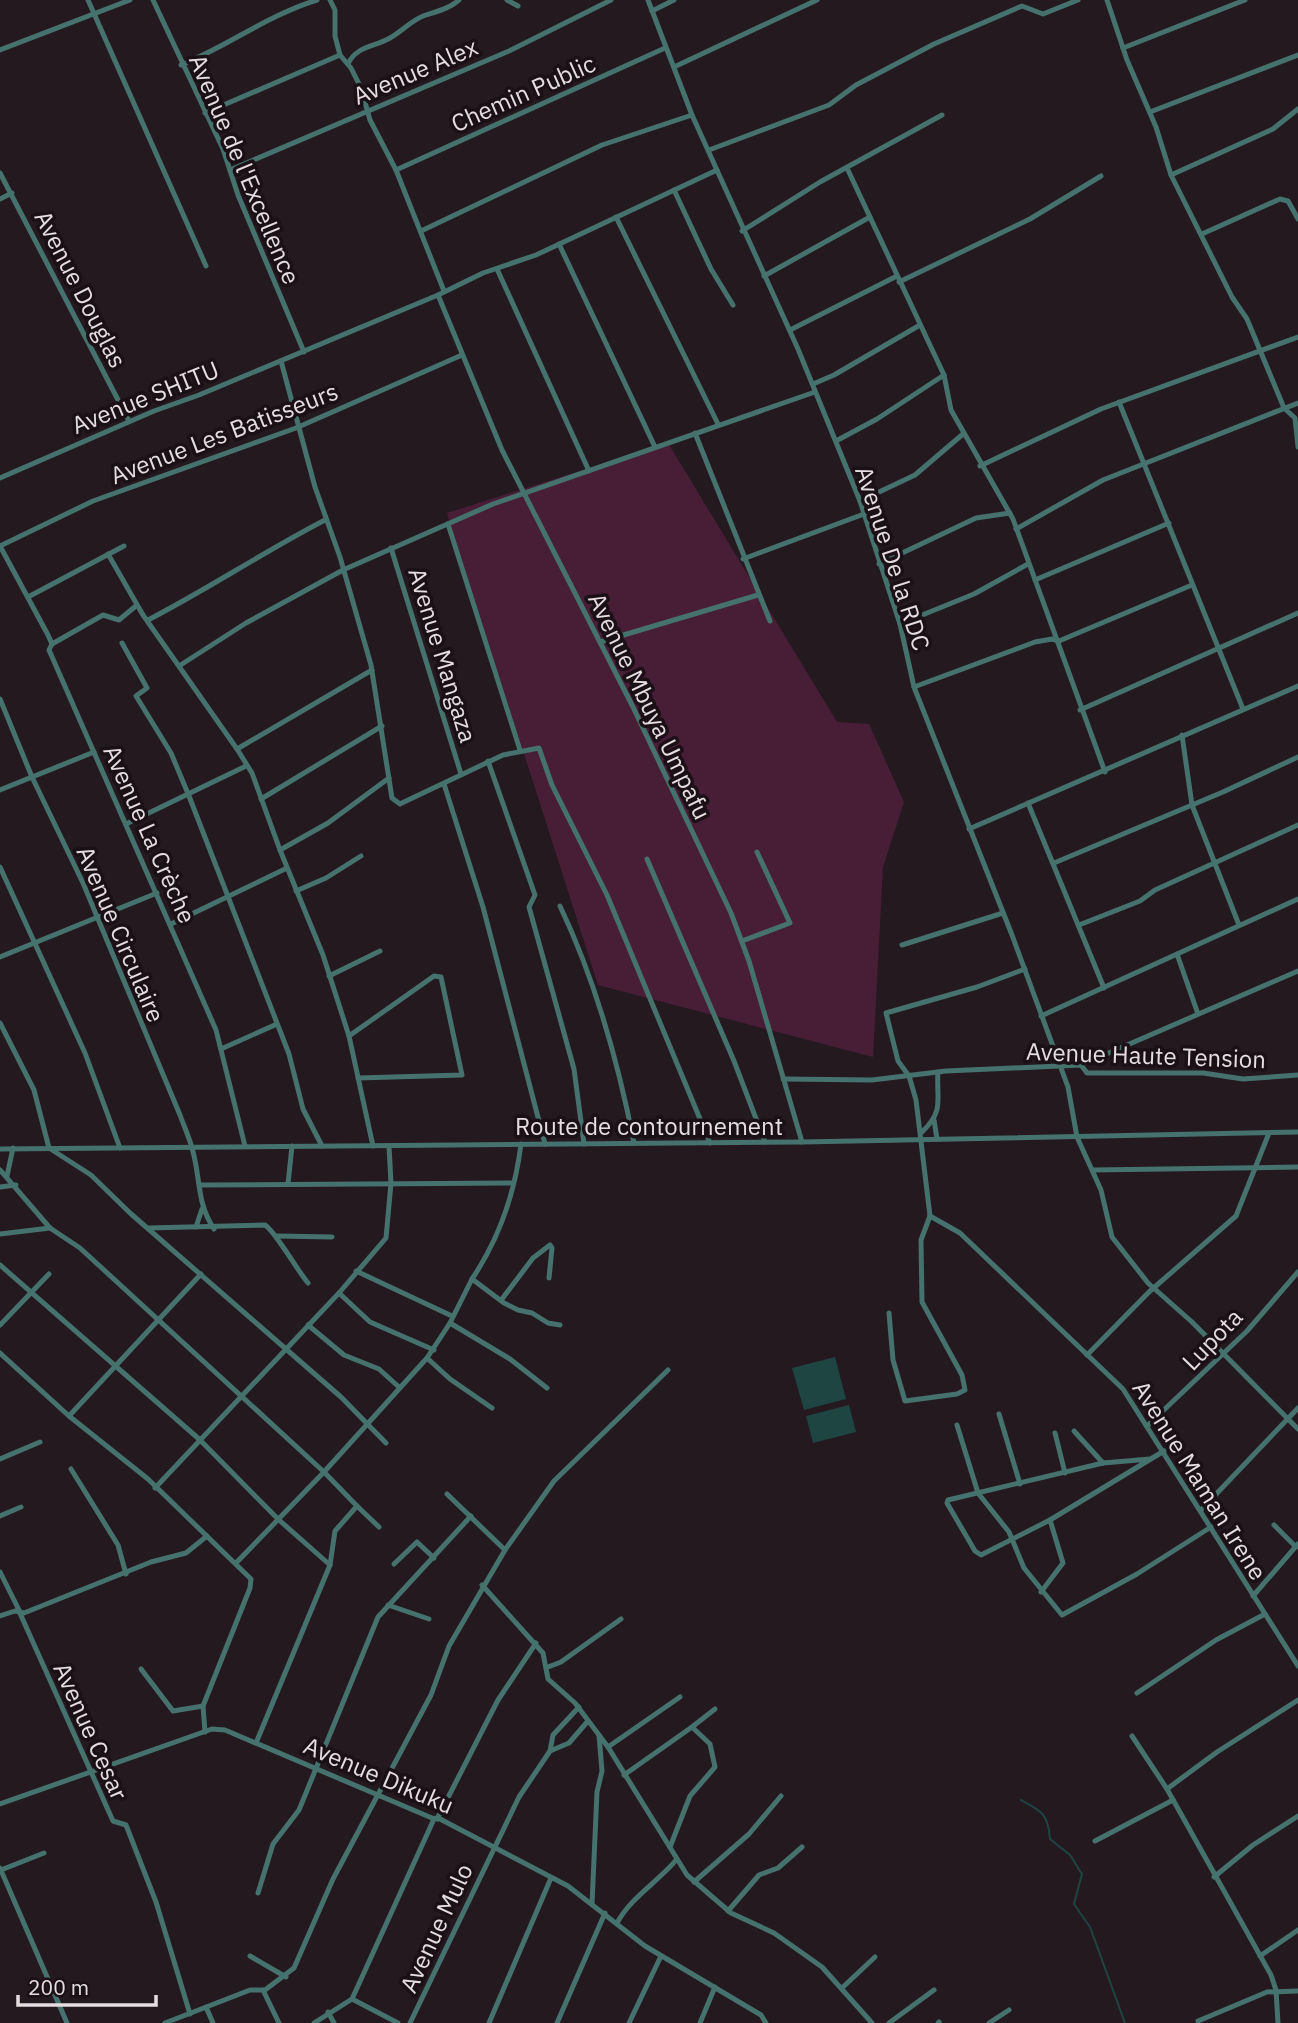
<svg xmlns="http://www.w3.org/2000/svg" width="1298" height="2023" viewBox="0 0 1298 2023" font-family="'IBM Plex Sans',sans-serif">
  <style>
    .green { fill: #481e37 }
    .water { fill: #1e4541 }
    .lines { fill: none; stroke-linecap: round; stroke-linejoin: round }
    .stream { stroke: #1e4541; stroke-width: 2 }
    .minor { stroke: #45726c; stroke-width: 5 }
    .labels { text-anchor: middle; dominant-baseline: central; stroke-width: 7; stroke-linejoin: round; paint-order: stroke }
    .street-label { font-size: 24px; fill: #e6dde1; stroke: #1b1016 }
  </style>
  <rect width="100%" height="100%" fill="#24191f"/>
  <polygon class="green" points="668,443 837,722 869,724 904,802 883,867 873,1057 598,985 447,513"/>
  <g class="water">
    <polygon points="835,1357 846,1399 804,1410 792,1368"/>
    <polygon points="849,1405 856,1432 813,1443 806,1416"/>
  </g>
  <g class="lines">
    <path class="stream" d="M1021,1800C1041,1811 1048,1813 1050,1839L1070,1855L1082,1874L1074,1904L1090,1927L1125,2023"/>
    <g class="minor">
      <polyline points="88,0 206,266"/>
      <polyline points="153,0 223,149 238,195 304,352"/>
      <polyline points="330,0 335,10 335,36 340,55 351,68 361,88 370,120 396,170 444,291"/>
      <polyline points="507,0 518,6"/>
      <polyline points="648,0 692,115 798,349 860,501 900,624 914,687 1012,935 1068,1087 1077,1137 1101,1190 1112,1237 1148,1283 1192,1322 1298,1429"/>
      <polyline points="1107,0 1127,60 1156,127 1171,175 1232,297 1247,319 1284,408 1295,418 1298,447"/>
      <polyline points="652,11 674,0"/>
      <polyline points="1123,48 1245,0"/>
      <polyline points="0,50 130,0"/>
      <path d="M348,64C356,46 375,47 390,38C402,31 411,21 423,16C437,11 447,10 459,0"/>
      <path d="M181,65C228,46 268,15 317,0"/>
      <polyline points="674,67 817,0"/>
      <polyline points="1150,112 1298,55"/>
      <polyline points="205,113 340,55"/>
      <polyline points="709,150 829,105 856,85 934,44 1022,6 1043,14 1078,0"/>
      <polyline points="847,168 944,375 951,410 1013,519 1105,772"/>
      <polyline points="230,170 509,51 611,0"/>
      <polyline points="396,170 665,48"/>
      <polyline points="0,173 129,421"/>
      <polyline points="1171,175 1273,129 1298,109"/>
      <polyline points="674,190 711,269 733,305"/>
      <polyline points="0,199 12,193"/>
      <polyline points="616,217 718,424"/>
      <polyline points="421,231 602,145 692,115"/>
      <polyline points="742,231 820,182 942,115"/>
      <polyline points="1202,234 1280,199 1288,201 1298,219"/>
      <polyline points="559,244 655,447"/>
      <polyline points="497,269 589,471"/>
      <polyline points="764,276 870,217"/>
      <polyline points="899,282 1030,219 1101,176"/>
      <polyline points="438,295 502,450 632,705 731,913 749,961 802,1142"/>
      <polyline points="790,330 897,276"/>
      <polyline points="281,361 315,487 340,557 371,665 392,798 400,804 404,802 503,755 539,748 552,785 607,895 710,1143"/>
      <polyline points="813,384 834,375 920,325"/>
      <polyline points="1119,402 1243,709"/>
      <polyline points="695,433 770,621"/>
      <polyline points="836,441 877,419 944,375"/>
      <polyline points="980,466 1101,409 1298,337"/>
      <polyline points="0,478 154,411 199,395 438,295 483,273 536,255 717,170"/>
      <polyline points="860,501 915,475 963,434"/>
      <polyline points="448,524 520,750"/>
      <polyline points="1016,529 1103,480 1298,403"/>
      <polyline points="0,546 48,635 52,644 49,650 216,1030 245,1146"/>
      <polyline points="0,546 93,501 296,428 462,355"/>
      <polyline points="391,548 461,774"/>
      <polyline points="108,554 143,615 237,749"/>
      <polyline points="743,559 864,514"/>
      <polyline points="879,564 976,518 1010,513"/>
      <polyline points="1035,580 1169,523"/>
      <polyline points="28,597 124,546"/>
      <path d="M148,620C208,589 265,551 325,520"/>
      <polyline points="900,624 974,594 1028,564"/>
      <polyline points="600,642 758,595"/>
      <polyline points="122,643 147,688 136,696 171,753 189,796 289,1054 303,1109 322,1146"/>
      <polyline points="52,644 103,615 119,620 137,605"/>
      <polyline points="179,666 246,623 343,570 493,504 815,392"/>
      <polyline points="914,687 1035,642 1052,639 1059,641 1192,585"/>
      <path d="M0,699L32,777L83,883L180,1115C184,1126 189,1137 192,1148C201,1178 196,1202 214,1229"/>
      <polyline points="1080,710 1298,613"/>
      <polyline points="1182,735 1192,805 1239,925"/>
      <polyline points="488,761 535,895 529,907 574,1069 584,1144"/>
      <polyline points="444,784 483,907 545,1144"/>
      <polyline points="0,790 94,752"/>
      <polyline points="261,799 382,726"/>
      <polyline points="1028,803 1104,988"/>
      <polyline points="126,824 246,766"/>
      <polyline points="969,829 1298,686"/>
      <polyline points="280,850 252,773 237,749 372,670"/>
      <polyline points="647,859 734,1061 765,1142"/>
      <polyline points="1054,863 1223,792 1298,757"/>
      <polyline points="0,867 85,1053 120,1148"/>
      <polyline points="296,891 326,878 361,856"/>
      <path d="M560,906C596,982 618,1061 634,1143"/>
      <polyline points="171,924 287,868"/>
      <polyline points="1079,925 1140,901 1155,890 1298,825"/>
      <polyline points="742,941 790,923 757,852"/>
      <polyline points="902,945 1003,913"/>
      <polyline points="1177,954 1198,1014"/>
      <polyline points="0,957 157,893"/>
      <polyline points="329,976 380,951"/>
      <polyline points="1041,1016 1298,899"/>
      <polyline points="0,1023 34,1090 49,1148 91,1175 130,1213 341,1397 386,1443"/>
      <polyline points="349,1036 434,976 441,977 462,1075 358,1078"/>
      <polyline points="221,1049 277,1024"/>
      <polyline points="1081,1065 1298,971"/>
      <polyline points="783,1079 872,1080 946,1071 1081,1065 1087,1073 1203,1073 1243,1079 1298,1075"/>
      <polyline points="934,1120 937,1139"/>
      <path d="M922,1132C945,1110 936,1100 938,1072"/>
      <path d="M521,1144C515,1192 499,1239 472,1279L504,1303L518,1310L532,1313L548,1323L560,1325"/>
      <polyline points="373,1146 349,1036 323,955 280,850 328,823 389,778"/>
      <polyline points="0,1149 802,1142 1298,1132"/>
      <polyline points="0,1170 50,1228 80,1248 324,1472 236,1563"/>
      <polyline points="1092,1170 1298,1167"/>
      <polyline points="7,1176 13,1148"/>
      <polyline points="288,1184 292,1146"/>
      <polyline points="201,1185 513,1183"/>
      <polyline points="0,1187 16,1185"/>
      <polyline points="930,1216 960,1233 1123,1389 1298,1666"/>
      <polyline points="930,1216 916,1100 909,1076 898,1061 886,1013 977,987 1025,969"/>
      <polyline points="196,1227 202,1209"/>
      <path d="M149,1228L265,1225C275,1231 297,1270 308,1283"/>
      <polyline points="0,1234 50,1228"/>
      <polyline points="277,1236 332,1237"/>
      <polyline points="0,1265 199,1439 279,1520 330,1565"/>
      <polyline points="356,1271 452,1316"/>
      <polyline points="472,1279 450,1323 510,1359 547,1388"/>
      <polyline points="339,1293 370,1322 434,1350"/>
      <polyline points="502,1299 533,1258 550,1245 552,1248 549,1278"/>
      <polyline points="889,1313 893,1360 905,1401 957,1394 965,1390 962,1375 922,1302 921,1240 930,1216"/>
      <polyline points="0,1325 49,1274"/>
      <polyline points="308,1325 344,1355 379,1369 400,1388"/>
      <polyline points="0,1353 69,1416 148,1479 251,1579 250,1588 203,1706 205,1732"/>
      <polyline points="1087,1355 1149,1292 1236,1216 1269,1133"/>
      <polyline points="427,1358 450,1379 492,1408"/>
      <polyline points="999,1414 1020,1484"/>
      <polyline points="69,1416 201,1274"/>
      <polyline points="957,1425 978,1493 1009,1532 1024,1568 1062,1615 1137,1574 1211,1527"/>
      <polyline points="1147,1426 1247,1331 1298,1272"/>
      <polyline points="1074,1431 1103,1463"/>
      <polyline points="1055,1433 1065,1473"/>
      <polyline points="0,1459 40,1442"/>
      <polyline points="1150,1459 1103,1463 948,1500 947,1503 975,1551 981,1555 1050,1520 1164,1451"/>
      <polyline points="71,1469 118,1545 126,1574"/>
      <polyline points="155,1488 339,1293 386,1238 391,1183 389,1146"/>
      <polyline points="447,1494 505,1550"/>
      <polyline points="357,1506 379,1527"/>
      <polyline points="1201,1510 1298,1408"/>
      <polyline points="0,1516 21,1507"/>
      <polyline points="1274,1525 1296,1547"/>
      <polyline points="394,1564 417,1542 434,1558"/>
      <polyline points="0,1572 20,1612"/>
      <polyline points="482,1585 543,1653 548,1679 575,1703 608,1747 687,1875 731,1913 774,1933 822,1967 872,2023"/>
      <polyline points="1041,1592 1063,1563 1050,1520"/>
      <polyline points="1253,1596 1298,1544"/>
      <polyline points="388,1605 429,1619"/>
      <polyline points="19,1611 113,1821 126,1825 156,1902 190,2014"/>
      <polyline points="0,1616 15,1611 24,1613 151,1562 186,1553 207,1536"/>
      <polyline points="548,1667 561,1662 621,1619"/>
      <polyline points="141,1669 173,1711 203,1706"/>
      <polyline points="1137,1693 1216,1640 1265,1614"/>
      <polyline points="692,1727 715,1709"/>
      <polyline points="1132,1736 1167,1789 1271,1975 1276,1990 1278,2023"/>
      <polyline points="256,1743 330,1565 335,1531 357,1506 324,1472 427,1358 450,1323"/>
      <polyline points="608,1747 680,1697"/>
      <polyline points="550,1751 553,1735 579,1707"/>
      <polyline points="624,1775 692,1727 710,1744 715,1767 690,1796 670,1847"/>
      <polyline points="1167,1789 1217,1752 1298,1700"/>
      <polyline points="0,1804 212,1729 225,1730 432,1818 440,1819 568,1886 645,1946 761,2015 766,2023"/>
      <polyline points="437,1819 498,1700 536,1643"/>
      <polyline points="1095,1841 1173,1800"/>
      <polyline points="0,1868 67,2023"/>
      <polyline points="1,1870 44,1853"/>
      <polyline points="1214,1877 1253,1845 1298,1816"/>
      <polyline points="694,1882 749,1834 781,1796"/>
      <polyline points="258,1893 273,1844 299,1810 378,1617 471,1516"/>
      <polyline points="592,1904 597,1792 602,1771 599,1735"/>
      <polyline points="728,1911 759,1875 778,1868 802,1847"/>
      <path d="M617,1923C631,1897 658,1882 677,1859"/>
      <polyline points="250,1956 286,1977"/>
      <polyline points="1260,1956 1298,1930"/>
      <polyline points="843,1987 875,1957"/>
      <polyline points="263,1990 279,2023"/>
      <polyline points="352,1999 434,1819"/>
      <polyline points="352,1999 398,2023"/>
      <polyline points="206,2007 213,2023"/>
      <polyline points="328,2012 334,2023"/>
      <polyline points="1198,2021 1267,1992 1298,1991"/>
      <polyline points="165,2023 250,1990 265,1990 294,1968 333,1879 431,1695 449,1646 505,1550 554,1481 668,1370"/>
      <polyline points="314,2023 352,1999"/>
      <polyline points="410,2023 519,1797 550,1751 569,1743 588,1721"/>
      <polyline points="489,2023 551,1878"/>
      <polyline points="557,2023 605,1913"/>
      <polyline points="629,2023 661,1956"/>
      <polyline points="700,2023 715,1987"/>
      <polyline points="889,2023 934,1990"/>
      <polyline points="938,2023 939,2022"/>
      <polyline points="989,2023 1009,2010"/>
    </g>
  </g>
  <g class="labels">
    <g class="street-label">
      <text transform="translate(415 71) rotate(-23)">Avenue Alex</text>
      <text transform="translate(523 93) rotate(-24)">Chemin Public</text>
      <text transform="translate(245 169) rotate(67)">Avenue de l'Excellence</text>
      <text transform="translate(81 289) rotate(63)">Avenue Douglas</text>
      <text transform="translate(145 397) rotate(-22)">Avenue SHITU</text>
      <text transform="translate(224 433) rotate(-21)">Avenue Les Batisseurs</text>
      <text transform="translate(893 558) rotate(72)">Avenue De la RDC</text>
      <text transform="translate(443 655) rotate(73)">Avenue Mangaza</text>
      <text transform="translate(650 706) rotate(64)">Avenue Mbuya Umpafu</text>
      <text transform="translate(150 834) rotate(66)">Avenue La Crèche</text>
      <text transform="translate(121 934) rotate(67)">Avenue Circulaire</text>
      <text transform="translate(1146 1055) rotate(2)">Avenue Haute Tension</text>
      <text x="649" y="1126">Route de contournement</text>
      <text transform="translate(1212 1339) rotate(-46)">Lupota</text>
      <text transform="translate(1200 1480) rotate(58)">Avenue Maman Irene</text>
      <text transform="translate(91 1731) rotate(66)">Avenue Cesar</text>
      <text transform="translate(379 1775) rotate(23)">Avenue Dikuku</text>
      <text transform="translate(436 1928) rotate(-65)">Avenue Mulo</text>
    </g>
  </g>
  <path d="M18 1995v10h138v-10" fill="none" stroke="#e6dde1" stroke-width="3.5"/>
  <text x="28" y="1995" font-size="21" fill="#e6dde1" stroke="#1b1016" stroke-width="5" paint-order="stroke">200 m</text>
</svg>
